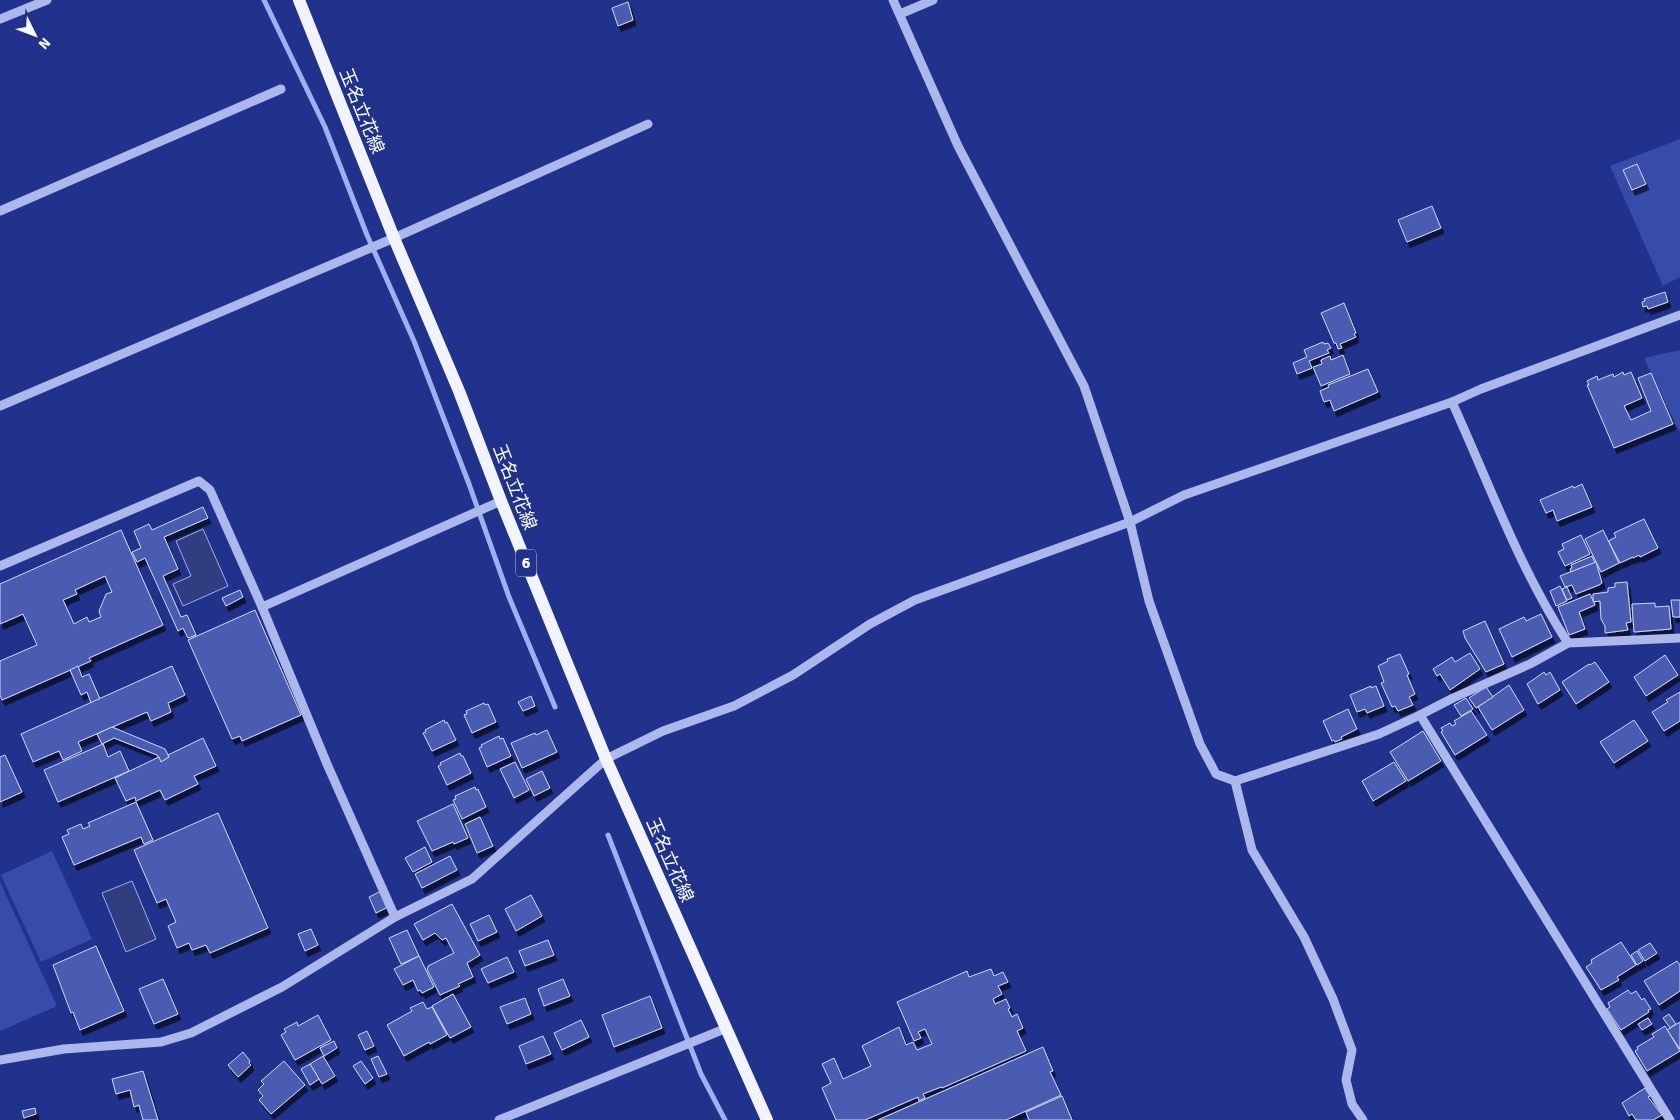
<svg xmlns="http://www.w3.org/2000/svg" width="1680" height="1120" viewBox="0 0 1680 1120" font-family="Signika,'Noto Sans JP',sans-serif">
  <style>
    .green { fill: #374baa }
    .water { fill: #303d80; stroke: #a0afed }
    .lines { fill: none; stroke-linecap: round; stroke-linejoin: round }
    .stream { stroke: #a0afed; stroke-width: 5 }
    .building { fill: #495bb2; stroke: #d1d8f8; fill-rule: evenodd; filter: url(#shadow) }
    .minor { stroke: #acb8eb; stroke-width: 9 }
    .major { stroke: #f1f3fe; stroke-width: 12 }
    .labels { text-anchor: middle; dominant-baseline: central; stroke-width: 4.5; stroke-linejoin: round; paint-order: stroke }
    .shield { fill: #20328b; stroke: #bcc2dc; stroke-width: 1 }
    .shield-label { font-size: 16px; font-weight: bold; fill: #fff }
    .street-label { font-size: 18px; fill: #fff; stroke: #20328b }
  </style>
  <defs>
    <filter id="shadow"><feDropShadow dx="3" dy="5.5" stdDeviation="0" flood-color="#0009"/></filter>
  </defs>
  <rect width="100%" height="100%" fill="#20328b"/>
  <g class="green">
    <polygon points="1680,139 1680,277 1663,286 1610,166"/>
    <polygon points="1680,350 1680,431 1679,431 1644,358"/>
    <polygon points="52,851 92,939 41,962 1,875"/>
    <polygon points="0,882 57,1006 0,1031"/>
  </g>
  <g class="water">
    <polygon points="203,529 228,586 183,606 173,584 191,576 176,541"/>
    <polygon points="132,881 156,939 126,952 102,893"/>
  </g>
  <g class="lines">
    <g class="stream">
      <polyline points="264,0 325,127 367,235 414,341 469,484 509,597 555,707"/>
      <polyline points="608,835 701,1074 725,1120"/>
    </g>
  </g>
  <g class="building">
    <polygon points="628,2 633,20 618,26 612,8"/>
    <polygon points="1637,164 1646,184 1632,190 1623,170"/>
    <polygon points="1432,206 1441,228 1407,242 1398,220"/>
    <polygon points="1665,292 1668,302 1648,309 1647,306 1643,307 1642,302 1645,301 1644,299"/>
    <polygon points="1344,303 1356,333 1354,334 1356,337 1340,344 1342,348 1338,349 1336,343 1334,343 1321,313"/>
    <polygon points="1323,342 1324,344 1328,343 1331,348 1327,350 1329,353 1309,361 1312,368 1297,374 1293,363 1307,357 1304,350"/>
    <polygon points="1343,355 1350,374 1321,386 1313,367 1322,364 1321,360 1330,356 1331,360"/>
    <polygon points="1368,369 1378,392 1334,411 1330,400 1324,402 1320,391 1329,387 1328,385"/>
    <polygon points="1623,372 1624,375 1631,372 1642,398 1624,406 1631,420 1651,411 1638,378 1651,373 1673,424 1614,448 1587,385 1589,385 1587,381 1597,376 1598,380 1613,374 1614,377"/>
    <polygon points="1582,484 1592,507 1557,521 1553,510 1546,513 1540,500 1573,486 1574,488"/>
    <polygon points="203,507 208,518 164,537 178,569 163,576 181,617 187,615 196,635 188,638 183,628 178,631 145,558 137,562 132,552 141,548 134,531 149,524 152,530"/>
    <polygon points="1644,519 1658,548 1640,557 1639,555 1633,558 1633,557 1620,563 1609,542 1610,540 1616,537 1614,533"/>
    <path d="M121,530L163,625L89,658L91,661L2,700L0,695V661L37,645L23,614L0,624V584ZM105,576L112,592L106,594L99,611L101,617L89,622L87,617L74,624L63,600L77,594L75,590Z"/>
    <polygon points="1603,530 1619,563 1601,572 1585,539"/>
    <polygon points="1581,535 1590,554 1565,566 1558,552 1564,549 1562,544"/>
    <polygon points="1592,556 1595,563 1571,572 1570,569 1572,568 1571,565"/>
    <polygon points="1596,562 1602,583 1599,585 1576,594 1572,585 1565,587 1560,576"/>
    <polygon points="1627,582 1631,622 1626,623 1628,630 1605,633 1605,626 1601,619 1600,601 1593,602 1593,594 1608,592 1608,588 1615,587 1615,583"/>
    <polygon points="1560,586 1567,601 1556,606 1550,591"/>
    <polygon points="1567,587 1572,598 1567,600 1562,589"/>
    <polygon points="240,590 243,597 226,606 222,598"/>
    <polygon points="1590,594 1595,605 1579,612 1585,629 1569,635 1558,607"/>
    <polygon points="1671,600 1680,600 1680,617 1673,617"/>
    <polygon points="1655,603 1655,607 1669,606 1671,629 1634,632 1632,604"/>
    <polygon points="255,610 301,715 242,741 240,736 232,739 188,640"/>
    <polygon points="1541,614 1552,637 1512,657 1499,629 1524,617 1526,621"/>
    <polygon points="1485,621 1504,664 1486,672 1465,638 1463,631"/>
    <polygon points="1470,653 1480,669 1450,690 1440,674 1437,676 1433,669 1452,657 1455,662"/>
    <polygon points="1400,654 1409,674 1407,675 1415,694 1409,697 1413,705 1398,711 1395,706 1392,707 1381,683 1384,682 1378,666 1388,661 1387,659"/>
    <polygon points="1665,655 1678,675 1646,696 1634,677"/>
    <polygon points="1595,662 1609,682 1576,704 1562,682 1589,664 1590,665"/>
    <polygon points="78,666 82,677 89,674 100,699 91,703 87,692 81,695 70,670"/>
    <polygon points="172,666 185,695 168,703 171,712 151,721 147,712 78,742 82,751 63,760 59,751 33,762 21,734"/>
    <polygon points="1544,672 1546,675 1550,672 1560,690 1538,704 1527,684"/>
    <polygon points="1509,685 1524,710 1492,730 1478,707"/>
    <polygon points="1371,686 1371,688 1376,686 1384,706 1367,713 1365,709 1357,712 1350,695"/>
    <polygon points="1486,687 1493,697 1476,708 1469,698"/>
    <polygon points="1680,692 1680,721 1664,731 1652,712 1668,702 1666,700"/>
    <polygon points="531,696 535,706 523,711 518,702"/>
    <polygon points="1466,698 1473,709 1461,716 1454,705"/>
    <polygon points="484,703 485,705 488,704 496,722 472,733 464,715 467,714 466,711"/>
    <polygon points="1348,709 1357,729 1341,737 1342,739 1335,742 1334,740 1332,741 1323,721"/>
    <polygon points="1471,711 1487,735 1455,755 1441,732 1443,731 1441,728 1450,723 1452,726 1456,724 1454,721"/>
    <polygon points="444,720 445,723 447,722 456,740 432,751 423,733 426,732 425,730"/>
    <polygon points="1634,720 1648,741 1614,763 1600,742"/>
    <polygon points="112,727 165,749 169,757 161,762 157,755 114,738 102,744 97,734"/>
    <polygon points="547,730 557,752 522,768 511,743 535,733 536,735"/>
    <polygon points="1423,731 1441,761 1408,781 1390,752"/>
    <polygon points="499,736 500,739 503,738 511,756 487,767 479,748 482,747 481,745"/>
    <polygon points="203,738 216,766 194,776 198,784 165,800 160,790 136,801 135,797 126,801 115,778 159,757 161,762 169,757 168,755"/>
    <polygon points="103,744 108,757 120,751 129,771 58,802 44,770"/>
    <polygon points="460,753 461,756 463,756 471,773 447,785 438,766 441,765 440,763"/>
    <polygon points="5,755 22,792 0,802 0,757"/>
    <polygon points="515,762 529,790 514,798 500,769"/>
    <polygon points="1394,762 1406,781 1373,801 1362,781"/>
    <polygon points="542,771 550,788 534,796 526,779"/>
    <polygon points="475,787 476,790 478,789 486,807 462,819 453,800 456,799 455,796"/>
    <polygon points="136,802 153,840 144,844 141,837 74,865 62,837 69,834 67,830 81,824 83,829 90,826 88,823"/>
    <polygon points="453,804 468,838 454,844 453,842 432,851 417,821"/>
    <polygon points="218,813 268,928 210,953 206,945 192,950 189,943 177,948 168,926 176,922 166,899 157,903 134,850"/>
    <polygon points="480,817 493,846 477,853 465,824"/>
    <polygon points="425,847 432,862 413,872 405,858"/>
    <polygon points="450,856 457,870 422,888 415,874"/>
    <polygon points="381,891 388,907 376,913 369,897"/>
    <polygon points="531,895 542,916 516,931 505,909"/>
    <polygon points="452,904 480,955 467,963 473,977 458,984 460,986 440,995 427,969 428,968 428,966 454,953 446,938 442,940 435,933 423,940 414,924"/>
    <polygon points="489,915 497,932 478,941 470,924"/>
    <polygon points="311,929 318,945 305,951 298,934"/>
    <polygon points="407,930 419,956 401,964 389,938"/>
    <polygon points="548,940 554,955 525,966 519,951"/>
    <polygon points="1621,942 1636,965 1617,977 1619,980 1601,990 1586,967 1592,963 1591,960"/>
    <polygon points="1650,943 1657,953 1645,961 1638,950"/>
    <polygon points="96,946 124,1011 80,1030 73,1012 71,1013 53,965"/>
    <polygon points="1637,951 1643,961 1637,965 1631,955"/>
    <polygon points="419,956 434,987 422,993 420,990 418,991 413,980 403,985 394,969"/>
    <polygon points="507,957 514,972 488,983 481,969"/>
    <polygon points="1677,961 1680,965 1680,991 1659,1005 1644,981"/>
    <polygon points="991,969 994,976 1003,972 1008,982 998,986 1002,994 993,999 995,1004 1006,999 1010,1008 1008,1009 1012,1017 1017,1014 1023,1028 1017,1031 1026,1051 942,1088 941,1087 923,1094 925,1098 919,1101 918,1097 865,1120 836,1120 822,1088 831,1083 822,1064 834,1058 843,1079 871,1066 862,1046 899,1027 906,1045 913,1042 917,1050 932,1044 925,1029 918,1032 921,1038 914,1041 897,1002 967,971 969,977"/>
    <polygon points="163,979 178,1014 154,1024 139,989"/>
    <polygon points="563,979 570,996 544,1006 538,989"/>
    <polygon points="1628,990 1631,994 1636,991 1642,1000 1644,998 1651,1009 1648,1010 1649,1012 1621,1030 1607,1009 1610,1007 1608,1003"/>
    <polygon points="453,994 471,1027 450,1038 432,1006"/>
    <polygon points="650,996 662,1028 614,1047 602,1015"/>
    <polygon points="525,998 531,1014 507,1024 500,1007"/>
    <polygon points="423,1002 427,1009 432,1007 447,1035 430,1044 429,1042 404,1056 387,1025 412,1011 410,1008"/>
    <polygon points="1669,1014 1676,1024 1670,1028 1663,1018"/>
    <polygon points="318,1015 331,1040 295,1060 281,1035 286,1032 284,1029 297,1022 298,1026"/>
    <polygon points="1648,1018 1652,1024 1642,1030 1638,1024"/>
    <polygon points="581,1020 589,1037 562,1050 554,1033"/>
    <polygon points="1680,1022 1680,1049 1667,1030"/>
    <polygon points="1665,1026 1680,1051 1647,1071 1635,1051 1638,1049 1637,1047 1654,1037 1652,1034"/>
    <polygon points="367,1031 374,1046 365,1050 358,1035"/>
    <polygon points="543,1036 551,1054 526,1064 519,1046"/>
    <polygon points="334,1041 337,1048 324,1056 320,1048"/>
    <polygon points="1043,1047 1053,1071 1050,1072 1061,1095 1006,1120 878,1120"/>
    <polygon points="243,1052 250,1061 249,1063 251,1065 238,1077 228,1065"/>
    <polygon points="323,1056 335,1076 322,1084 310,1064"/>
    <polygon points="378,1056 387,1074 379,1077 371,1059"/>
    <polygon points="284,1061 305,1085 271,1114 259,1100 263,1096 258,1090 264,1084 261,1081"/>
    <polygon points="361,1061 373,1078 365,1084 353,1066"/>
    <polygon points="310,1064 319,1079 310,1085 301,1069"/>
    <polygon points="143,1071 158,1120 143,1120 139,1105 134,1107 130,1090 116,1094 112,1079"/>
    <polygon points="1645,1088 1650,1096 1648,1097 1662,1115 1653,1120 1636,1120 1632,1114 1629,1116 1622,1103"/>
    <polygon points="1062,1096 1072,1120 1029,1120 1026,1112"/>
    <polygon points="35,1108 36,1114 24,1118 22,1111"/>
  </g>
  <g class="lines">
    <g class="minor">
      <polyline points="893,0 958,146 1084,386 1130,522 1149,601 1200,744 1216,774 1235,781 1379,734 1420,715 1453,698 1530,664 1568,643 1680,638"/>
      <polyline points="900,14 933,0"/>
      <polyline points="0,19 47,0"/>
      <polyline points="0,211 281,89"/>
      <path d="M1452,402C1489,483 1519,568 1568,643"/>
      <polyline points="0,406 394,238 648,124"/>
      <polyline points="0,566 199,481 210,490 262,607 327,764 395,917"/>
      <polyline points="262,607 501,501"/>
      <polyline points="1420,715 1670,1120"/>
      <polyline points="1235,781 1252,850 1304,937 1333,999 1352,1050 1346,1080 1352,1104 1363,1120"/>
      <polyline points="0,1060 64,1049 161,1042 191,1033 282,987 395,917 472,879 606,759 663,731 734,706 793,675 870,624 915,600 1130,522 1184,495 1452,402 1481,389 1680,315"/>
      <polyline points="499,1120 727,1028"/>
    </g>
    <polyline class="major" points="299,0 394,238 459,391 501,501 606,759 767,1120"/>
  </g>
  <g class="labels">
    <rect class="shield" x="516" y="549.5" width="20" height="27" rx="4"/>
    <g class="shield-label">
      <text x="526" y="563">6</text>
    </g>
    <g class="street-label">
      <text transform="translate(362 111) rotate(68)">玉名立花線</text>
      <text transform="translate(515 487) rotate(69)">玉名立花線</text>
      <text transform="translate(670 860) rotate(66)">玉名立花線</text>
    </g>
  </g>
  <g transform="translate(35 35) rotate(132)" stroke="#20328b" stroke-width="4" paint-order="stroke">
  <path d="M0-4L9 19L0 12L-9 19Z" fill="#ffffff"/>
  <text y="-8" font-size="14" font-weight="bold" text-anchor="middle" fill="#ffffff">N</text>
  </g>
</svg>
